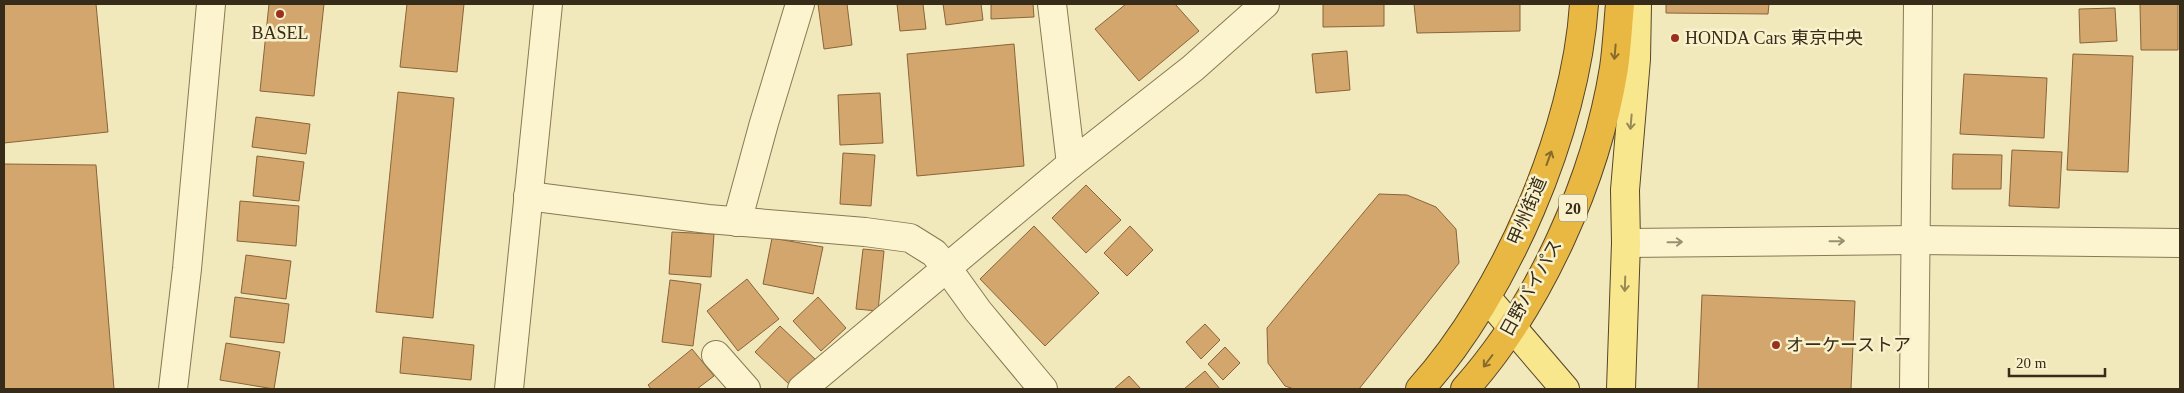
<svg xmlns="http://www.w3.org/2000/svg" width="2184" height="393" viewBox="0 0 2184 393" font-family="'Times New Roman','Noto Sans JP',serif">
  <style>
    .building { fill: #d2a66d; stroke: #8a6438 }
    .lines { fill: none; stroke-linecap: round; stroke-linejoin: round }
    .minor-casing { stroke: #897854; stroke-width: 30 }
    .major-casing { stroke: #564429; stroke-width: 30 }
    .highway-casing { stroke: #564429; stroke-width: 30 }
    .minor { stroke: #fbf4ce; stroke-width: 28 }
    .major { stroke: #f9e78e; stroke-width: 28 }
    .highway { stroke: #e9b843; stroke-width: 28 }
    .oneway { stroke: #876b2c }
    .oneway2 { stroke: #988a54 }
    .oneway3 { stroke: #999074 }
    .poi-dot { fill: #9c301f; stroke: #f8f1cb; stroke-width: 2 }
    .labels { text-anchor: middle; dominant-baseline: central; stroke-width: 5; stroke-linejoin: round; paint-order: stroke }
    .shield { fill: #f8f1cb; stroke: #71674f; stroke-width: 1 }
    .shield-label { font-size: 16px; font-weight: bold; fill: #372c1a }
    .poi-label { font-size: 18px; fill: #372c1a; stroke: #f8f1cb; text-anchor: start }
    .street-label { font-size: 18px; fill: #372c1a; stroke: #f8f1cb }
  </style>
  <rect width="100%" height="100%" fill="#f1e9bb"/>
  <g class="building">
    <polygon points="4,4 96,4 108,132 4,143"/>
    <polygon points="269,4 324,4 314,96 260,91"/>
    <polygon points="407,4 464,4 457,72 400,67"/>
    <polygon points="818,4 847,4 852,45 824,49"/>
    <polygon points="897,4 923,4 926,29 900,31"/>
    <polygon points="943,4 981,4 983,20 946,25"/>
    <polygon points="991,4 1033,4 1034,17 991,19"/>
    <polygon points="1126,4 1175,4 1199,31 1139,81 1095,29"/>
    <polygon points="1323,4 1384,4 1384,26 1323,27"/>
    <polygon points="1414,4 1520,4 1520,31 1417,33"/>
    <polygon points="1666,4 1769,4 1768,14 1666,13"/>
    <polygon points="2140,4 2178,4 2178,50 2141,50"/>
    <polygon points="2115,8 2117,41 2080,43 2079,9"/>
    <polygon points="1014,44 1024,166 917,176 907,54"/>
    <polygon points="1347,51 1350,90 1316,93 1312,54"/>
    <polygon points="2073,54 2133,56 2128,172 2067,170"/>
    <polygon points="1964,74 2047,78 2044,138 1960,134"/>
    <polygon points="398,92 454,98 433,318 376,312"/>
    <polygon points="880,93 883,143 840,145 838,95"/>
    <polygon points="256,117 310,124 306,154 252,147"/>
    <polygon points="2012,150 2062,152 2059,208 2009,206"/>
    <polygon points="843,153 875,155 871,206 840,204"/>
    <polygon points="1953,154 2002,155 2001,189 1952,189"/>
    <polygon points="257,156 304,162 299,201 253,196"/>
    <polygon points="4,164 96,165 114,389 4,389"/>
    <polygon points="1086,185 1121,220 1086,253 1052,218"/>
    <polygon points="1379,194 1407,195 1436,207 1456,229 1459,263 1359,389 1294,389 1285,386 1268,363 1267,328"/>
    <polygon points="240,201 299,206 296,246 237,241"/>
    <polygon points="1034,226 1099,293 1045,346 980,279"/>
    <polygon points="1130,226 1153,250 1127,276 1104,253"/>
    <polygon points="672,232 714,234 711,277 669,274"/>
    <polygon points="772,238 823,247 813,294 763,284"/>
    <polygon points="863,249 884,251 878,311 856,309"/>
    <polygon points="246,255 291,261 286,299 241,293"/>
    <polygon points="747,279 779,319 738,351 707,311"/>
    <polygon points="670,280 701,284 693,346 662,342"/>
    <polygon points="1702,295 1855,301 1851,389 1698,389"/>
    <polygon points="235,297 289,304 284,343 230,337"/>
    <polygon points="818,297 846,328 821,351 793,321"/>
    <polygon points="1205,324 1220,340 1201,359 1186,342"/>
    <polygon points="780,326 816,360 791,386 755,352"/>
    <polygon points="403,337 474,345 471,380 400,373"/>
    <polygon points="226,343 280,352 274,389 220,380"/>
    <polygon points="1225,347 1240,363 1223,380 1208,364"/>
    <polygon points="692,349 714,376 697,389 651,389 648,385"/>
    <polygon points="1205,371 1220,389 1184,389"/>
    <polygon points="1129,376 1141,389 1114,389"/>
  </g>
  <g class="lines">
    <g class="minor-casing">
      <g id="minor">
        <polyline points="1052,4 1071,164"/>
        <polyline points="528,196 708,219 865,232 910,238 934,253 947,268 978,311 1043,389"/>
        <polyline points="737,222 764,123 800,4"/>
        <polyline points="1626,243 1915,240 2180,243"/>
        <polyline points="716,355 746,389"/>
        <polyline points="173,389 187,269 211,4"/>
        <polyline points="509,389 548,4"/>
        <polyline points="802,389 1071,164 1193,68 1265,4"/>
        <polyline points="1914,389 1918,4"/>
      </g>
    </g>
    <g class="major-casing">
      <g id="major">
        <polyline points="1487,298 1565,389"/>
        <polyline points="1621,389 1626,243 1625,190 1636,59 1637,4"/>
      </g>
    </g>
    <g class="highway-casing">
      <g id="highway">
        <path d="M1420,389C1505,295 1576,130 1584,4"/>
        <path d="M1465,389C1540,305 1596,179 1614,68C1617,47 1618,25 1620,4"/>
      </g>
    </g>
    <use href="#minor" class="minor"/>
    <use href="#major" class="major"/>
    <use href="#highway" class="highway"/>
  </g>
  <defs><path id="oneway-shaft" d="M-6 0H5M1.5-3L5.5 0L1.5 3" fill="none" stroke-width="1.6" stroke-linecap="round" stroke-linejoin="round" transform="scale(1.25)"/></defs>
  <g class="oneway">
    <use href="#oneway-shaft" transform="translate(1615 52) rotate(95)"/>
    <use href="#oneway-shaft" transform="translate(1549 158) rotate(-70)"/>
    <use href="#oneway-shaft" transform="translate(1488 361) rotate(127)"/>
  </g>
  <g class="oneway2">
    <use href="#oneway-shaft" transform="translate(1631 122) rotate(95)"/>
    <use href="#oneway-shaft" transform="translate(1625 284) rotate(92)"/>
  </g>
  <g class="oneway3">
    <use href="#oneway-shaft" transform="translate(1837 241) rotate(-1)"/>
    <use href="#oneway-shaft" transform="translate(1675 242) rotate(-1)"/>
  </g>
  <g class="poi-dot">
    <circle cx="280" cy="14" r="5"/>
    <circle cx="1675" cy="38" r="5"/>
    <circle cx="1776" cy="345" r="5"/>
  </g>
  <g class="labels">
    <rect class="shield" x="1559" y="194.5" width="28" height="27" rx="4"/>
    <g class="shield-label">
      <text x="1573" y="208">20</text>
    </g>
    <g class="poi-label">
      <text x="280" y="33" text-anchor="middle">BASEL</text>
      <text x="1685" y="38">HONDA Cars 東京中央</text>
      <text x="1786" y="345">オーケーストア</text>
    </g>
    <g class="street-label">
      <text transform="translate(1527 211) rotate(-67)">甲州街道</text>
      <text transform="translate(1531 288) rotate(-61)">日野バイパス</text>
    </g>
  </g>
  <rect width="2184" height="393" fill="none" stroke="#372c1a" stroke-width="10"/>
  <path d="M2009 368v8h96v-8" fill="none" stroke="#372c1a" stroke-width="2.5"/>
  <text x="2016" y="368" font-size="15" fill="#372c1a" stroke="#f8f1cb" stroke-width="4" paint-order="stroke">20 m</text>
</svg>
